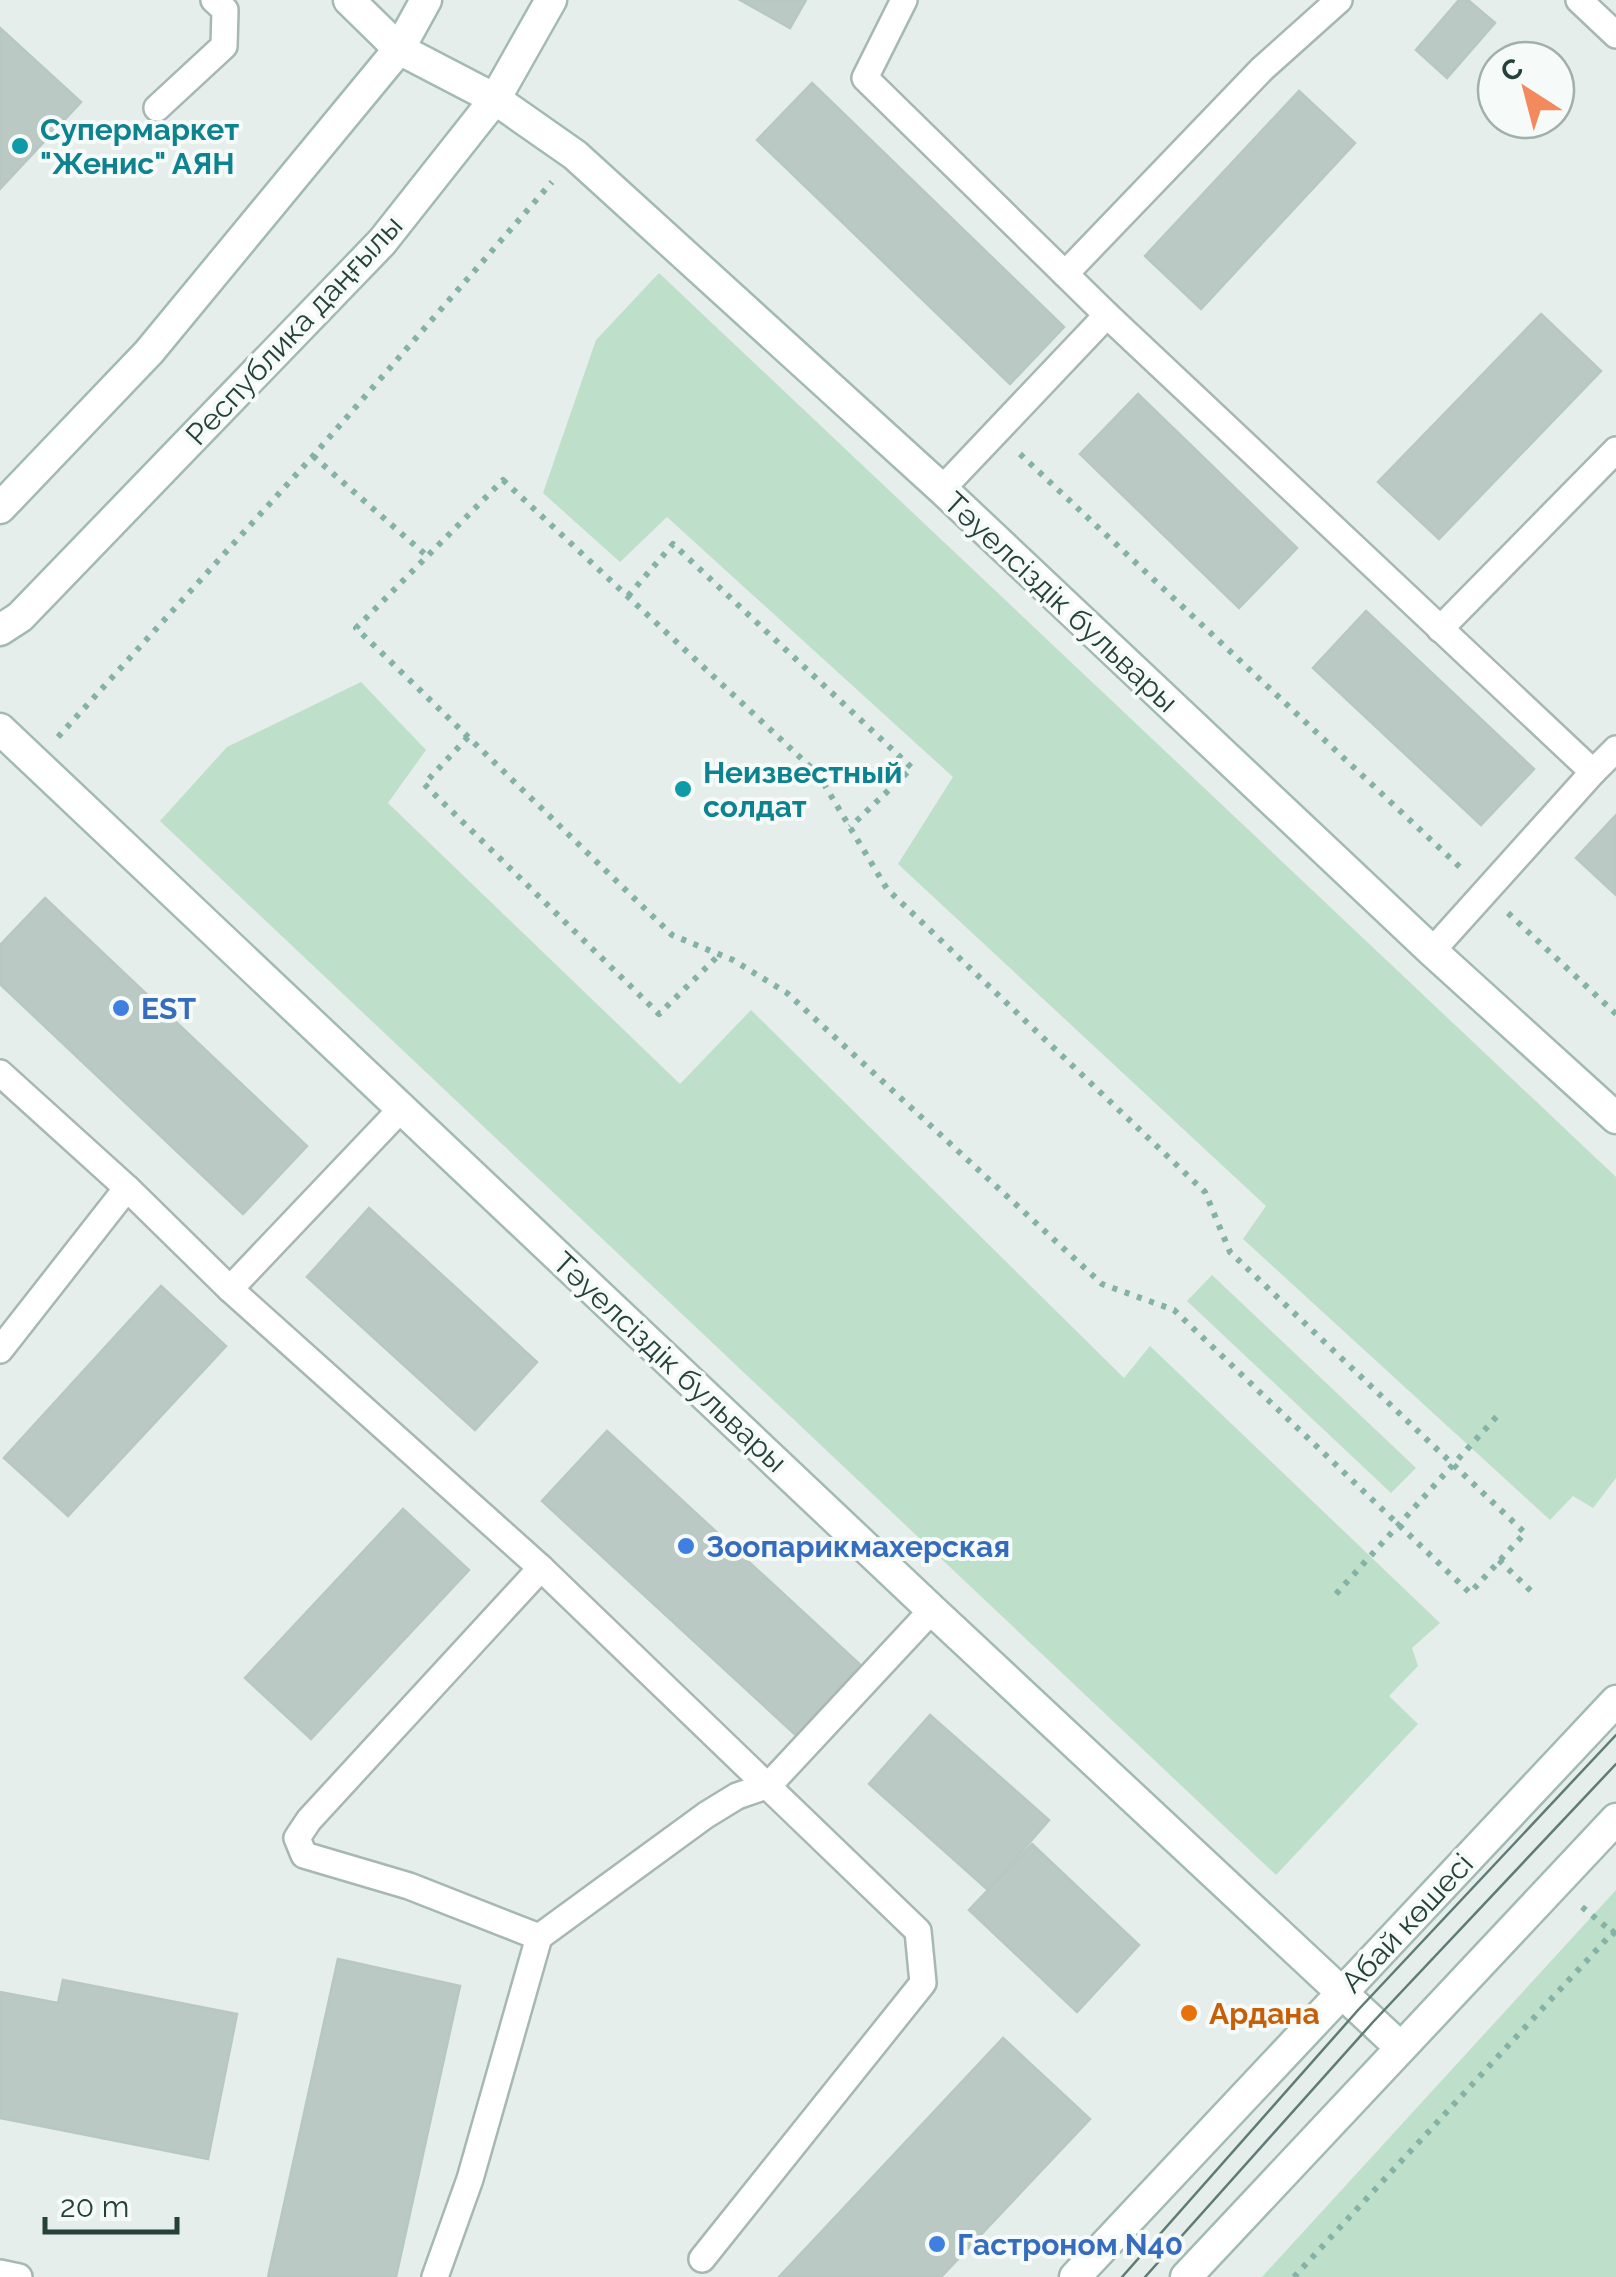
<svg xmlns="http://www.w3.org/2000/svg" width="1616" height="2277" viewBox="0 0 1616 2277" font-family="Raleway,sans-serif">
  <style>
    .green { fill: #bedfc9 }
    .building { fill: #bac9c4; stroke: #b7c8c2; stroke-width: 2.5 }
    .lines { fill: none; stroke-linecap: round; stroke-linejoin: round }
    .lane-casing { stroke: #a7b7b2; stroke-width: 30 }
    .secondary-casing { stroke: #a3bab3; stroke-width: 35 }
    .path { stroke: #85b2a6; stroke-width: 6; stroke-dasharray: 5 8; stroke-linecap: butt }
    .lane { stroke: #fff; stroke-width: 25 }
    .secondary { stroke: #fff; stroke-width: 30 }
    .tram { stroke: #5e7c75; stroke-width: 2.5 }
    .culture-dot { fill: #0f9aa8; stroke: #f6faf8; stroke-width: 4 }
    .shop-dot { fill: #3f7fe0; stroke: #f6faf8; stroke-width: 4 }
    .food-dot { fill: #e8710a; stroke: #f6faf8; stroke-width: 4 }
    .labels { text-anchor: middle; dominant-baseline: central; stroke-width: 8; stroke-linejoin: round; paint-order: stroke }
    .culture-label { font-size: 30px; font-weight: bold; fill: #0d838f; stroke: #f6faf8; text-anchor: start }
    .street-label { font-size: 30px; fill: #24413a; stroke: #f6faf8 }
    .shop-label { font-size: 30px; font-weight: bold; fill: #366cbe; stroke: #f6faf8; text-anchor: start }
    .food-label { font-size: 30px; font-weight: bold; fill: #c56008; stroke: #f6faf8; text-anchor: start }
  </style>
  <rect width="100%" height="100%" fill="#e5eeeb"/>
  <g class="green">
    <polygon points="659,273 1616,1177 1616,1478 1593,1508 1573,1496 1550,1520 1243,1239 1266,1206 898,864 953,777 667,517 620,562 543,493 596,340"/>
    <polygon points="361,682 426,750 388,803 680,1084 751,1010 1124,1378 1150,1346 1440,1623 1412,1648 1418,1666 1389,1696 1418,1724 1276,1875 160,821 227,747"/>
    <polygon points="1212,1275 1416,1468 1391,1493 1187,1301"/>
    <polygon points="1616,1890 1616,2277 1262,2277"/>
  </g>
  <g class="building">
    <polygon points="740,0 806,0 790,28"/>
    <polygon points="1459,0 1468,0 1495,23 1447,78 1416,50"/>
    <polygon points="0,28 81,102 0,189"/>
    <polygon points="812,83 1064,327 1010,384 757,140"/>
    <polygon points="1299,91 1355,143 1201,309 1145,256"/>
    <polygon points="1541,314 1601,371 1439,539 1378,482"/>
    <polygon points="1138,394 1297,548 1239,608 1080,454"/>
    <polygon points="1366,611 1534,769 1481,825 1313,668"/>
    <polygon points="1616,815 1616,895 1576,858"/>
    <polygon points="45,898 307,1146 243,1214 0,984 0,945"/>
    <polygon points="369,1208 537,1362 475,1430 307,1277"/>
    <polygon points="161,1286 226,1346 68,1516 4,1458"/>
    <polygon points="607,1431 866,1670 801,1740 542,1501"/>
    <polygon points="403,1509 469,1570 311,1739 245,1678"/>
    <polygon points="930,1715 1049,1820 988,1890 869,1784"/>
    <polygon points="1032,1844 1139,1945 1077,2012 969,1910"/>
    <polygon points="338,1959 460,1986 396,2277 268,2277"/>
    <polygon points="63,1980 237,2014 208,2159 0,2118 0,1992 58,2003"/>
    <polygon points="1003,2038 1090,2119 941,2277 779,2277"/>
  </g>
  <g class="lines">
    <g class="lane-casing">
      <g id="lane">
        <polyline points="904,0 865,78 1107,315 1593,772 1432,951"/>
        <polyline points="1579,0 1616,35"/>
        <polyline points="157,108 224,46 225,10 214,0"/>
        <polyline points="1065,274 1262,69 1339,0"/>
        <polyline points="942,489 1107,315"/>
        <polyline points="1440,629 1616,450"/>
        <polyline points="1593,772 1616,749"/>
        <polyline points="0,1073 127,1188 230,1289 541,1568 918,1931 923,1983 702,2259"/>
        <polyline points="230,1289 401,1109"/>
        <polyline points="0,1350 127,1188"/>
        <polyline points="539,1937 409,1886 304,1855 297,1838 309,1820 541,1568"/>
        <polyline points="0,2273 19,2277"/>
        <polyline points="435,2277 470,2179 539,1937 706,1815 737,1796 769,1785 932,1610"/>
      </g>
    </g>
    <g class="secondary-casing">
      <g id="secondary">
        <polyline points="349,0 399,49 495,99 575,155 942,489 1432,951 1616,1118"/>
        <polyline points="0,508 149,352 399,49 426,0"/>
        <polyline points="0,630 20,617 382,242 495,99 551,0"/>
        <polyline points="0,729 932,1610 1400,2047"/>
        <polyline points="1075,2277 1616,1701"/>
        <polyline points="1186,2277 1616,1819"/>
      </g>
    </g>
    <g class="path">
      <polyline points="1020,454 1463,870"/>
      <polyline points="313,456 427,556"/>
      <polygon points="503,480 818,774 887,889 1205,1192 1230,1252 1525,1533 1470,1593 1174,1310 1102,1284 787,993 733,960 672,935 356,628"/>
      <polyline points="628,596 673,544 912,768 850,827"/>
      <polyline points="58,737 313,456 552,182"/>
      <polyline points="468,737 424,784 659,1014 719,955"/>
      <polyline points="1508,913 1616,1014"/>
      <polyline points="1499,1560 1533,1593"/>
      <polyline points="1336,1594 1498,1415"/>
      <polyline points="1582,1907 1616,1935"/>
      <polyline points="1294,2277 1616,1929"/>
    </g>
    <use href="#lane" class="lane"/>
    <use href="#secondary" class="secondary"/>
    <g class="tram">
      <polyline points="1122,2277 1359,2009 1616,1735"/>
      <polyline points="1145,2277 1373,2022 1616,1764"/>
    </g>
  </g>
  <g class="culture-dot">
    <circle cx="20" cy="146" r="10"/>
    <circle cx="683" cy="789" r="10"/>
  </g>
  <g class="shop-dot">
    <circle cx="121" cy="1008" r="10"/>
    <circle cx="686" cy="1546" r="10"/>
    <circle cx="937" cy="2244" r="10"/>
  </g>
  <circle class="food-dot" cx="1189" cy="2013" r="10"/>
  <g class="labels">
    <g class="culture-label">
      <text x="40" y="129">Супермаркет<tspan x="40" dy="34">"Женис" АЯН</tspan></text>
      <text x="703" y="772">Неизвестный<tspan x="703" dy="34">солдат</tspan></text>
    </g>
    <g class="street-label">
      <text transform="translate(294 330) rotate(-47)">Республика даңғылы</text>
      <text transform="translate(1061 602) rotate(43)">Тәуелсіздік бульвары</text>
      <text transform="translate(670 1362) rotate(43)">Тәуелсіздік бульвары</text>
      <text transform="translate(1407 1923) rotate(-47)">Абай көшесі</text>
    </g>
    <g class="shop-label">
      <text x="141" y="1008">EST</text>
      <text x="706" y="1546">Зоопарикмахерская</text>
      <text x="957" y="2244">Гастроном N40</text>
    </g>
    <g class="food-label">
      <text x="1209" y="2013">Ардана</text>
    </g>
  </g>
  <g transform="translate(1526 90) rotate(324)"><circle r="48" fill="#f6faf8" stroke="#a2b0ac" stroke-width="2.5"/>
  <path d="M0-8L18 38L0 25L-18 38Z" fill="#f38a5e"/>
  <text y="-15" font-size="28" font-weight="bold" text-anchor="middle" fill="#24413a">С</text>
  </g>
  <path d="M45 2217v15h132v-15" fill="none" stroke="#24413a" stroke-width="5"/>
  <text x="60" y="2217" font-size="30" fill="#24413a" stroke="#f6faf8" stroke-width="8" paint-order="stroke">20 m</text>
</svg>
